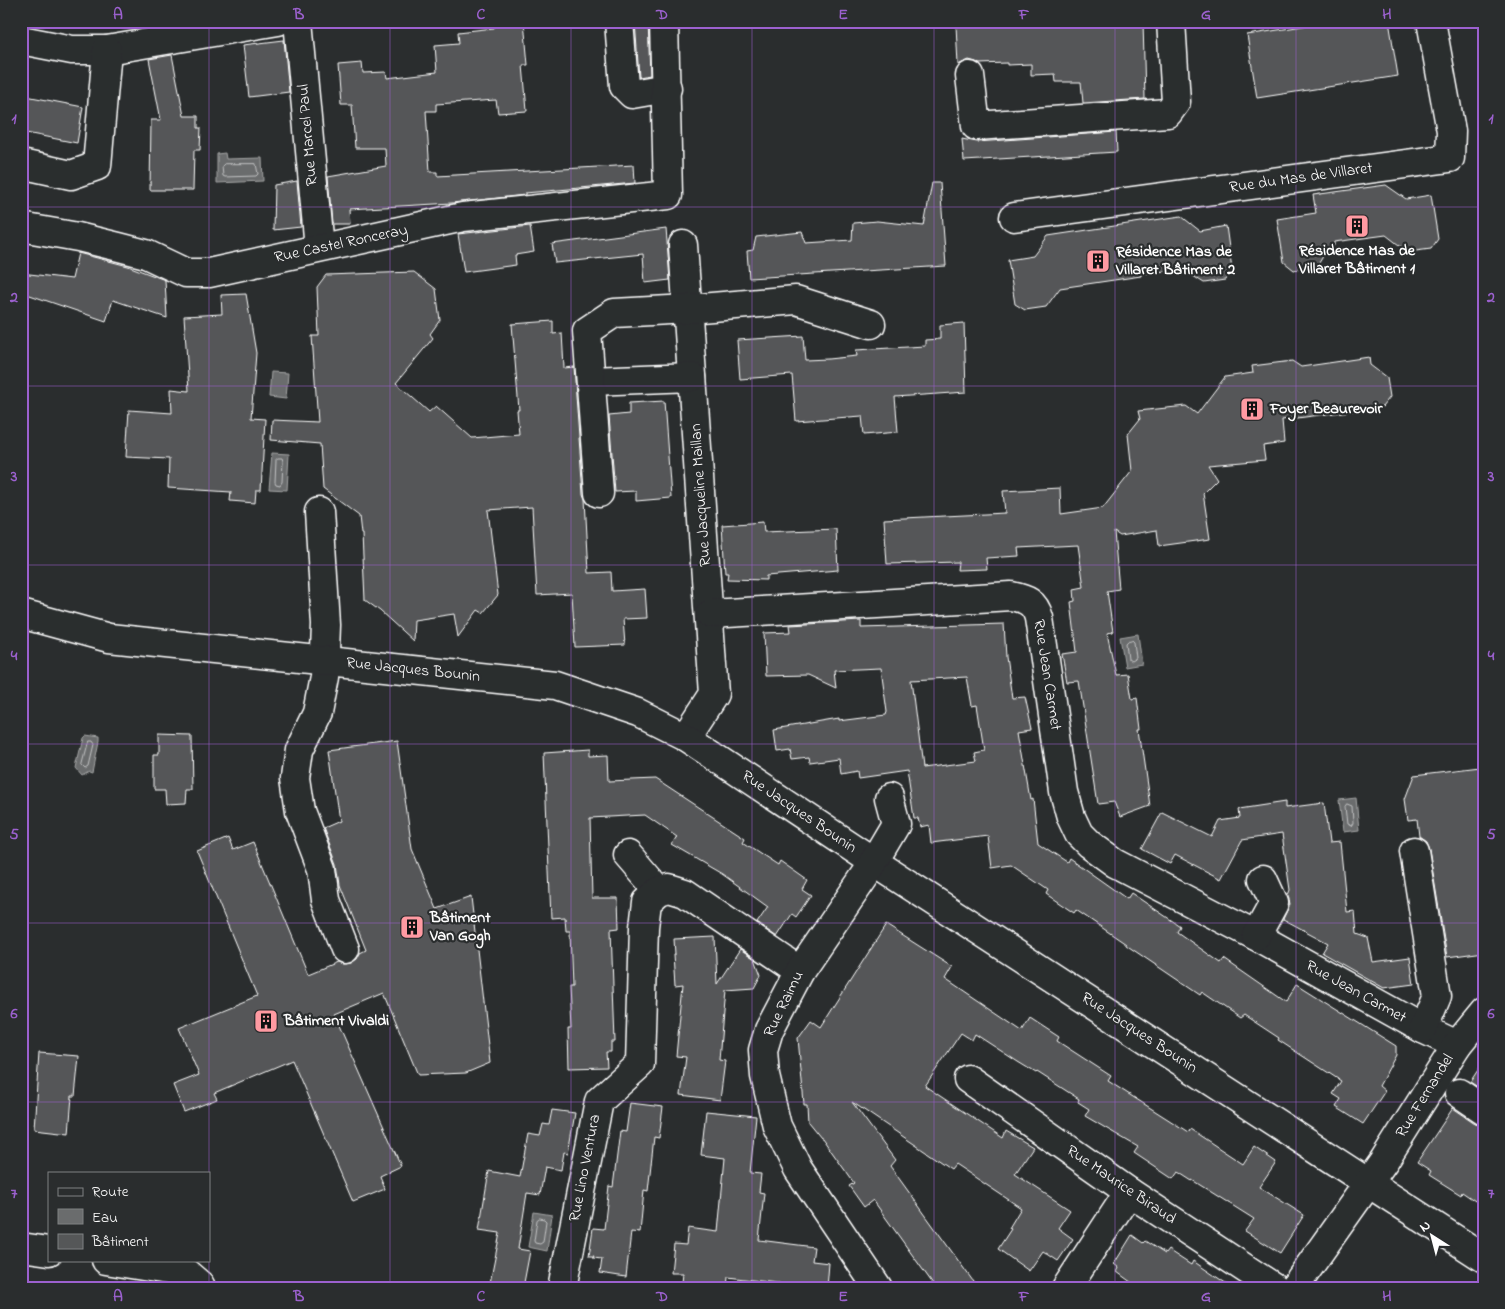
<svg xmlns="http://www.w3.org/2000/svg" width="1505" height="1309" viewBox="0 0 1505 1309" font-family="'Indie Flower',sans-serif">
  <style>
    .water { fill: #6a6c6d; stroke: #a6a7a7 }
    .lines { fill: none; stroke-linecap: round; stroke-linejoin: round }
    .shore { stroke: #c3c4c5; stroke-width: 1 }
    .building { fill: #555758; stroke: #fff; fill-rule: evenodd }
    .minor-casing { stroke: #fff; stroke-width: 31 }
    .minor { stroke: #2a2d2e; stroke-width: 28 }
    .grid { fill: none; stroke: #9c61cf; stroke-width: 1; stroke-opacity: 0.55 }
    .labels { text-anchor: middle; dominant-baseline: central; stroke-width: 4.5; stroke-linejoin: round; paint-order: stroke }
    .street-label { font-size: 16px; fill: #fff; stroke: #2a2d2e }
    .poi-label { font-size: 16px; font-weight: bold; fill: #fff; stroke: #2a2d2e; text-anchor: start }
    .neatline { fill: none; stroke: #9c61cf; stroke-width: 2 }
    .grid-label { font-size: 16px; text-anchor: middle; font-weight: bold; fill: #9c61cf }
  </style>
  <rect width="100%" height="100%" fill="#2a2d2e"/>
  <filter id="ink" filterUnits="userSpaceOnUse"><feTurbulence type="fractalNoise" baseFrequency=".02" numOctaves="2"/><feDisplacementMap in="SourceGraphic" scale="10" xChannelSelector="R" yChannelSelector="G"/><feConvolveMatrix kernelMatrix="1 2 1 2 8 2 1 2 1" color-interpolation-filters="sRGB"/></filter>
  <g filter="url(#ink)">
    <g class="water">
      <polygon points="225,153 226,159 262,158 263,181 217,183 217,154"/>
      <polygon points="271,372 288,373 286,399 269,397"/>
      <polygon points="272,453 289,454 287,490 269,489"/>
      <polygon points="1138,634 1142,664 1125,667 1120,637"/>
      <polygon points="85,736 98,738 98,742 92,772 89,771 82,775 76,768 83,738"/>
      <polygon points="1356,798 1359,830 1343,832 1339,800"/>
      <polygon points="534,1212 552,1215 547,1251 528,1247"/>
    </g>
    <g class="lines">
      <g class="shore">
        <polygon points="256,164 258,174 256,176 225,177 223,176 222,166 224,164"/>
        <polygon points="278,458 282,458 283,461 282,482 280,485 276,484 275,482 276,460"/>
        <polygon points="1132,640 1134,642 1136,658 1131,661 1128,659 1126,643 1128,641"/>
        <polygon points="88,742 91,742 93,745 88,766 85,768 82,765"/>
        <polygon points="1347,804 1352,806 1353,823 1351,826 1347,824 1345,807"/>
        <polygon points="540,1218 544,1219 546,1221 543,1242 540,1244 535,1243 534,1241 537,1220"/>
      </g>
    </g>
    <g class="building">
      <polygon points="501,21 524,21 528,65 523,65 527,111 498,113 496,100 436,104 436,111 426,111 430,172 437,172 437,176 634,165 635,183 525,193 525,195 452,203 349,209 350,224 332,224 328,176 386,166 385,148 355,148 352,105 341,105 338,65 362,63 363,73 386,72 387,78 437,72 435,45 459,43 458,32 494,28"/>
      <polygon points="635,21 648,21 650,75 639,77"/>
      <polygon points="968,21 1040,21 1040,25 1090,21 1143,21 1145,99 1083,103 1081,82 1056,82 1055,74 1031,75 1031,64 1007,65 1007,63 979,64 976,62 969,60 958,65 956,25 968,25"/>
      <polygon points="1334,21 1389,21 1398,76 1257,98 1247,35"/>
      <polygon points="284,40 289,92 249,97 243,45"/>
      <polygon points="172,55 184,116 198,116 198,128 201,128 200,150 194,150 193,190 150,190 151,120 161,120 149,59"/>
      <polygon points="21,95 83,107 77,143 21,132"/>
      <polygon points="1116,132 1117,152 964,161 962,139 977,142"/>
      <polygon points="297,181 301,227 273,230 274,185"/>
      <polygon points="932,183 940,183 946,266 749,278 747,251 753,250 756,237 802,232 806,243 852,240 853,223 877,221 924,226"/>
      <polygon points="1386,185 1406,199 1431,195 1438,239 1431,249 1408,252 1386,235 1334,242 1334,246 1329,247 1317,266 1294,270 1284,262 1277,219 1316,213 1313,195"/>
      <polygon points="1181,216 1200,231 1226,226 1232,270 1225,280 1204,283 1182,269 1141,274 1141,276 1060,288 1046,307 1025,310 1015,304 1008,260 1033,256 1048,236"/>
      <polygon points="530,226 534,252 515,255 516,265 464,272 458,234"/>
      <polygon points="666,229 670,280 645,283 643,254 555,263 552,244"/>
      <polygon points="78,253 128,266 165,280 167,318 113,300 106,321 21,292 21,273 72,279"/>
      <polygon points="414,272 436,289 440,320 430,334 433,338 396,383 429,412 436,406 472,438 519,434 517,410 519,410 512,324 553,321 553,334 562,333 564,368 574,367 583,494 585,499 589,573 611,572 612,591 645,589 647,618 623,619 625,645 575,647 572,593 537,595 532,507 488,510 498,595 483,613 478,610 458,637 454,614 414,620 413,641 380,611 365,600 362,534 361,534 359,516 323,489 320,444 271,440 272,420 318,422 312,336 319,336 317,287 326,275"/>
      <polygon points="246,294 256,353 251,418 265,419 261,490 256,490 255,503 230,501 231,492 168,488 169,459 126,457 129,410 172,413 171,389 189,391 184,316 222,314 221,295"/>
      <polygon points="964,323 966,392 895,397 898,432 864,435 862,416 796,421 792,375 740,379 737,340 803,336 805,360 828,359 857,356 856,350 925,346 925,340 940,339 940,325"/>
      <polygon points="1369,357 1370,365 1387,378 1390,397 1382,407 1282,420 1284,443 1263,446 1265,460 1208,465 1217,479 1203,493 1210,539 1159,546 1157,530 1120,536 1114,532 1119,589 1107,591 1113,632 1107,633 1116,675 1128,674 1132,699 1137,698 1141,729 1139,729 1150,806 1120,817 1114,802 1098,804 1079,681 1067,682 1062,654 1077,652 1071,602 1075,601 1074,589 1084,587 1078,545 1018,548 1019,556 986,558 987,569 957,570 958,562 887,564 884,519 1005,513 1003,491 1060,488 1061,514 1103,508 1132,471 1128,434 1140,419 1138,411 1186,406 1197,414 1225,377 1253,373 1252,366 1292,361 1301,367"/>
      <polygon points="664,401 671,498 636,501 636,491 615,492 609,416 629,414 629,403"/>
      <polygon points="763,522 764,532 836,529 838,570 766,576 766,580 727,579 728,573 725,573 722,525"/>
      <path d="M861,621V628L1004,624L1006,657L1012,698L1025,697L1032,728L1019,730L1031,800L1033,799L1038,843L1067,862L1069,858L1127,899L1131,893L1180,926L1177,932L1221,963L1224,959L1286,1002L1297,984L1396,1046V1055L1379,1086L1385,1091L1363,1124L1336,1107L1341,1099L1333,1094L1341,1081L1278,1040L1279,1038L1244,1015L1240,1018L1202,992L1200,995L1126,945V944L1076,910L1074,913L1046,894L1048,890L1011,865L992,868L988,836L931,843L929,825L920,827L918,818H914L907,771L858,778L857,771L841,774L839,758L810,762L809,757L792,759L790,749L777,751L774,730L839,719V721L886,715L887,712L881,668L834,670L836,688L808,675L766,676L764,633L791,632L790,625ZM967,677L972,706L977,705L984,750L974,752L976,761L922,768L911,680Z"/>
      <polygon points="159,735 192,736 193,789 187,789 186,803 166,804 165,789 154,789 154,755 159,755"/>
      <polygon points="397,741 412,849 437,909 471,897 490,1063 466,1073 418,1075 384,993 334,1014 401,1166 380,1176 385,1189 353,1202 292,1060 214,1093 217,1099 184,1112 173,1085 199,1075 179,1028 257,996 197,851 228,838 233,850 253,842 308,974 337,962 343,964 351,963 357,959 360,953 366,950 340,885 337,864 323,828 339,821 329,750"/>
      <polygon points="588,750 588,756 608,755 609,781 655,779 745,838 743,842 778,865 780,861 807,880 802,889 811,895 796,917 792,914 777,937 757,923 768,907 722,874 672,845 677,837 645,815 590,818 592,898 618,898 619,928 611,929 615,1042 611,1042 611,1052 606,1052 607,1067 569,1068 568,1029 571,1029 569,987 572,987 570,931 566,931 565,917 551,918 544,753"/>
      <polygon points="1480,767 1484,794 1484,952 1447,957 1429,849 1426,841 1419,836 1417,819 1408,820 1405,799 1414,775"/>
      <polygon points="1285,802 1285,808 1324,803 1329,843 1340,842 1347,912 1355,911 1357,934 1368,938 1373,962 1410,957 1414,984 1384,988 1322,953 1328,943 1283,919 1290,904 1288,895 1290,890 1282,834 1242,840 1221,879 1175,855 1170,864 1142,849 1162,812 1212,837 1220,821 1240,818 1239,809"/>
      <polygon points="886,925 952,967 945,979 1022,1031 1030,1018 1059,1037 1057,1041 1111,1076 1108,1081 1188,1132 1190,1129 1243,1164 1254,1147 1276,1162 1259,1187 1304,1215 1280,1253 1245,1231 1254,1219 1192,1180 1192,1181 1178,1172 1173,1179 1134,1153 1138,1147 1085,1116 1089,1109 1078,1102 1079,1099 1037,1072 1036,1073 1018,1062 975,1034 972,1040 961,1033 925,1086 1003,1138 1006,1131 1033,1147 1015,1174 1070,1210 1058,1228 1073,1239 1058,1261 1043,1251 1029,1271 998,1249 1011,1229 1009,1228 1021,1208 955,1164 951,1169 852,1102 895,1160 890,1166 978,1288 936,1288 873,1200 864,1207 849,1186 854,1183 822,1138 821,1138 808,1122 807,1104 804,1104 798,1038 811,1020 821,1027"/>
      <polygon points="715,937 717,984 740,949 755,959 761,975 754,988 725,990 719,1060 725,1061 720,1100 681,1095 686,1057 676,1056 683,984 675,985 673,954 675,954 674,939"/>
      <polygon points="39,1053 79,1056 75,1096 72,1096 69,1133 34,1129"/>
      <polygon points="1484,1061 1484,1091 1470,1082"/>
      <polygon points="630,1103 663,1107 659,1138 654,1137 648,1191 644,1190 640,1233 631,1232 626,1277 600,1273 602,1259 593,1258 594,1256 589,1256 593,1228 604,1229 609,1186 613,1187 620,1131 626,1132"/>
      <polygon points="1453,1108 1475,1123 1484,1125 1484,1207 1462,1192 1461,1195 1429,1175 1431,1171 1417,1162"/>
      <polygon points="552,1110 575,1113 568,1153 564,1152 561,1170 545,1167 540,1195 527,1193 518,1249 530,1251 523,1288 489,1288 500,1233 479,1230 489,1171 520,1177 528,1134 540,1136 543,1124 549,1125"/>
      <polygon points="706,1111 756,1116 750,1173 761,1174 759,1192 764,1193 759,1240 814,1247 812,1261 829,1263 827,1288 785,1288 785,1284 728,1277 727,1288 721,1288 682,1283 683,1273 671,1273 674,1244 686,1245 688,1228 718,1232 725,1158 701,1155"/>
      <polygon points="1132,1235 1143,1243 1145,1241 1165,1254 1168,1250 1191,1265 1193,1261 1233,1288 1139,1288 1117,1272 1119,1268 1114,1264"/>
    </g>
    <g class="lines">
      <g class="minor-casing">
        <g id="minor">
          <polyline points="298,21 319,248"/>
          <polyline points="619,21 624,86 632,94 667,88"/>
          <polyline points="21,40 72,50 107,50 278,21"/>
          <polyline points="970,76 976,126 1168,113 1176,102 1171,21"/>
          <polyline points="21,164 71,175 97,166 107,50"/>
          <polyline points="1014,217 1450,158 1451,131 1431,21"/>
          <polyline points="21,227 78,237 119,247 146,254 186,273 209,273 463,217 668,195 664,21"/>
          <polyline points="683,245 714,694 686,737"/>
          <polyline points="591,381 692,377"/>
          <polyline points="599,493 587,331 614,313 688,309 796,300 871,324"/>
          <polyline points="319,512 326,625 324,677 317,713 299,750 295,778 300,811 322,869 326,900 345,949"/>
          <polyline points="21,614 109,638 555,685 638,713 686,737 874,862 1484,1258"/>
          <path d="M710,614L1011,596C1026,599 1035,602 1039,618L1064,792L1071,817L1079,834L1089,844L1115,863L1256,936L1423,1029L1457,1045"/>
          <polyline points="1414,851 1437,996 1423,1029"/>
          <polyline points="628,855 659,891"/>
          <polyline points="1256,936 1274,903 1263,879"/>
          <polyline points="968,1079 1129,1192 1275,1288"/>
          <polyline points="1459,1093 1484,1110"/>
          <polyline points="21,1247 49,1251"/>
          <polyline points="106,1260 186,1273 200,1285 201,1288"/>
          <polyline points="562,1288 599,1101 640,1064 644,927 647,902 659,891 669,888 685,893 800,971"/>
          <polyline points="878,1288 798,1169 777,1126 765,1076 763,1050 769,1030 800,971 867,873 896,824 889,798"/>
          <polyline points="1066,1288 1129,1192"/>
          <polyline points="1294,1288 1384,1161 1457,1045 1484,1012"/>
        </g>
      </g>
      <use href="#minor" class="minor"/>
    </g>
  </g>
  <path class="grid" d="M209,21V1173M390,21V1288M571,21V1288M752,21V1288M934,21V1288M1115,21V1288M1296,21V1288M21,207H1484M21,386H1484M21,565H1484M21,744H1484M21,923H1484M21,1102H1484M209,1173V1260M209,1260V1288"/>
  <defs>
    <g id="building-square" transform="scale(1.25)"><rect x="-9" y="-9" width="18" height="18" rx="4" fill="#ff9aa2" stroke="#2a2d2e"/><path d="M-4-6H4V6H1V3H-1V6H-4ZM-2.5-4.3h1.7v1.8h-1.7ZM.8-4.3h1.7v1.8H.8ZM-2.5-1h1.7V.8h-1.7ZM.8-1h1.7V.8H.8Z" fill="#111"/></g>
  </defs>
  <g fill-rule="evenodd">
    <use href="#building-square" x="1357" y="226"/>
    <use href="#building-square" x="1098" y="261"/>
    <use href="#building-square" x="1252" y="409"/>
    <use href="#building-square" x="412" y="927"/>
    <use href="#building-square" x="266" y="1021"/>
  </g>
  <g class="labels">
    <g class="street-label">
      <text transform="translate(308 135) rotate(-95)">Rue Marcel Paul</text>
      <text transform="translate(1301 178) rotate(-8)">Rue du Mas de Villaret</text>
      <text transform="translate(341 244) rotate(-12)">Rue Castel Ronceray</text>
      <text transform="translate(701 495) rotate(-94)">Rue Jacqueline Maillan</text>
      <text transform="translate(413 670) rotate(6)">Rue Jacques Bounin</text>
      <text transform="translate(1047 675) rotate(81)">Rue Jean Carmet</text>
      <text transform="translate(799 812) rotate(34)">Rue Jacques Bounin</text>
      <text transform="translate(1356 992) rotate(29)">Rue Jean Carmet</text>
      <text transform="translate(784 1004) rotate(-64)">Rue Raimu</text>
      <text transform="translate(1139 1033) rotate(33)">Rue Jacques Bounin</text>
      <text transform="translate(1425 1096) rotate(-58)">Rue Fernandel</text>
      <text transform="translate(585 1168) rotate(-79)">Rue Lino Ventura</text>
      <text transform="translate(1121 1185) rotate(34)">Rue Maurice Biraud</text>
    </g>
    <g class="poi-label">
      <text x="1357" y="251" text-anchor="middle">Résidence Mas de<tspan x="1357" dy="18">Villaret Bâtiment 1</tspan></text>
      <text x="1116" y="252">Résidence Mas de<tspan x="1116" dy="18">Villaret Bâtiment 2</tspan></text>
      <text x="1270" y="409">Foyer Beaurevoir</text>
      <text x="430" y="918">Bâtiment<tspan x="430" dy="18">Van Gogh</tspan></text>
      <text x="284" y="1021">Bâtiment Vivaldi</text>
    </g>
  </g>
  <rect width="1505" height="1309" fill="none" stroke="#2a2d2e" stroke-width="55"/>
  <rect x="48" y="1172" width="162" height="90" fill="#2a2d2e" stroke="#7f8182"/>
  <rect x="58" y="1188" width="25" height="8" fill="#2a2d2e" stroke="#7f8182"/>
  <text x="92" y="1196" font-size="15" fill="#ffffff">Route</text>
  <rect x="58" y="1209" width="25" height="15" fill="#6a6c6d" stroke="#7f8182"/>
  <text x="92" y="1222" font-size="15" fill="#ffffff">Eau</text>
  <rect x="58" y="1234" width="25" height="15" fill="#555758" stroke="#7f8182"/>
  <text x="92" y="1246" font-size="15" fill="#ffffff">Bâtiment</text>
  <g transform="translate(1432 1236) rotate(324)" stroke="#2a2d2e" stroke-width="4" paint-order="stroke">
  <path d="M0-4L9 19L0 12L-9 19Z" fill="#ffffff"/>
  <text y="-8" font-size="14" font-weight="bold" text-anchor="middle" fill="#ffffff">N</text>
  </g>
  <rect x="28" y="28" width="1450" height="1254" class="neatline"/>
  <g class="grid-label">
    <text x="118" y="19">A</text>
    <text x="299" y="19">B</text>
    <text x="481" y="19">C</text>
    <text x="662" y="19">D</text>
    <text x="843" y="19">E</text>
    <text x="1024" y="19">F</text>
    <text x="1206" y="19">G</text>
    <text x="1387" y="19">H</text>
    <text x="14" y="123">1</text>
    <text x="1491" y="123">1</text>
    <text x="14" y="302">2</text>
    <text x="1491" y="302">2</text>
    <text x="14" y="481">3</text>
    <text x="1491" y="481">3</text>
    <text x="14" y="660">4</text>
    <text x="1491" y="660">4</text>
    <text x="14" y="839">5</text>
    <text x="1491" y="839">5</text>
    <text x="14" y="1018">6</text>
    <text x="1491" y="1018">6</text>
    <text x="14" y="1198">7</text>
    <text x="1491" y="1198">7</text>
    <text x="118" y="1301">A</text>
    <text x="299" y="1301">B</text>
    <text x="481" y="1301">C</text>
    <text x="662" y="1301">D</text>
    <text x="843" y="1301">E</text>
    <text x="1024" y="1301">F</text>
    <text x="1206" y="1301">G</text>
    <text x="1387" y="1301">H</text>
  </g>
</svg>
